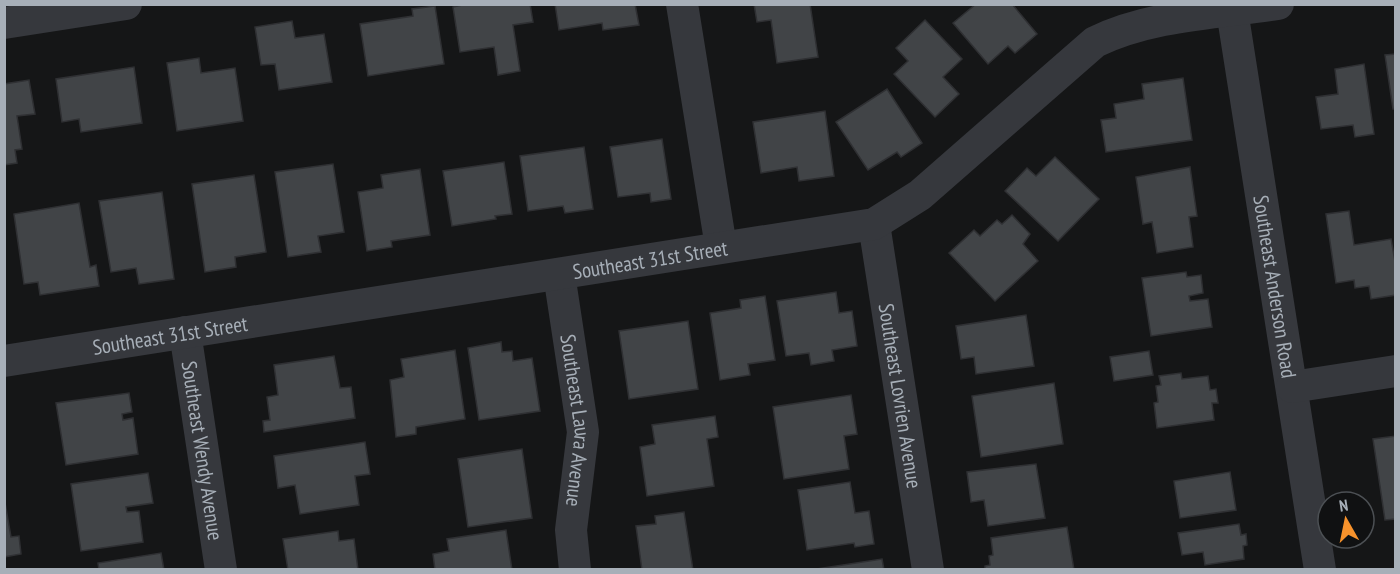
<svg xmlns="http://www.w3.org/2000/svg" width="1400" height="574" viewBox="0 0 1400 574" font-family="'PT Sans Narrow',sans-serif">
  <style>
    .building { fill: #414447; stroke: #2f3033; stroke-width: 1.5 }
    .lines { fill: none; stroke-linecap: round; stroke-linejoin: round }
    .minor { stroke: #36383d; stroke-width: 32 }
    .labels { text-anchor: middle; dominant-baseline: central; stroke-width: 4.5; stroke-linejoin: round; paint-order: stroke }
    .street-label { font-size: 21px; fill: #a7afb8; stroke: #101112 }
  </style>
  <rect width="100%" height="100%" fill="#151617"/>
  <g class="building">
    <polygon points="467,4 530,4 533,22 513,25 520,71 498,75 494,47 460,52 453,7"/>
    <polygon points="555,4 635,4 639,25 603,30 602,23 559,30"/>
    <polygon points="754,4 810,4 818,57 777,63 771,20 757,22"/>
    <polygon points="976,4 1012,4 1037,34 1015,53 1008,46 988,64 953,23"/>
    <polygon points="435,6 444,64 368,76 360,24 413,16 412,9"/>
    <polygon points="925,20 962,59 943,77 959,94 935,117 894,74 908,61 896,48"/>
    <polygon points="292,21 295,38 324,34 332,82 279,90 275,64 261,65 255,27"/>
    <polygon points="1396,54 1396,109 1393,109 1385,55"/>
    <polygon points="199,58 201,73 235,68 243,121 177,131 167,63"/>
    <polygon points="1364,64 1374,134 1355,137 1353,125 1321,129 1316,97 1338,94 1335,69"/>
    <polygon points="134,67 142,123 81,132 79,119 62,122 56,79"/>
    <polygon points="1183,78 1192,140 1106,152 1101,120 1116,118 1114,104 1144,99 1142,84"/>
    <polygon points="29,80 35,114 17,116 22,149 15,150 17,163 4,165 4,84"/>
    <polygon points="887,89 922,143 901,157 897,152 868,170 836,122"/>
    <polygon points="825,111 834,176 799,181 797,167 761,173 753,122"/>
    <polygon points="662,139 671,199 651,202 650,193 618,197 610,147"/>
    <polygon points="584,147 593,209 565,213 563,206 528,211 520,156"/>
    <polygon points="1055,157 1099,199 1058,241 1005,191 1027,168 1036,176"/>
    <polygon points="504,162 512,214 495,216 496,219 452,226 443,171"/>
    <polygon points="333,164 344,232 318,236 321,252 288,257 275,172"/>
    <polygon points="1190,167 1197,216 1189,217 1193,247 1157,253 1152,222 1143,224 1136,177"/>
    <polygon points="420,169 430,235 391,241 392,247 367,251 358,192 383,188 381,175"/>
    <polygon points="254,175 266,252 235,257 236,267 205,272 192,184"/>
    <polygon points="162,192 174,279 139,284 136,268 111,272 99,201"/>
    <polygon points="79,203 90,267 96,265 99,286 40,295 38,282 24,284 14,214"/>
    <polygon points="1349,211 1354,245 1391,239 1396,267 1396,295 1371,299 1369,286 1355,288 1354,280 1336,283 1326,214"/>
    <polygon points="1012,215 1030,234 1023,244 1038,261 995,301 949,253 974,230 980,236 997,220 1002,224"/>
    <polygon points="1186,272 1187,277 1201,275 1203,293 1189,296 1190,301 1208,299 1212,327 1151,336 1142,278"/>
    <polygon points="836,292 839,313 852,311 857,346 832,350 834,361 811,365 809,353 786,356 777,301"/>
    <polygon points="765,296 775,360 748,364 750,375 720,380 710,313 741,308 740,300"/>
    <polygon points="1026,315 1034,366 976,374 974,357 961,359 956,326"/>
    <polygon points="688,321 698,389 629,399 619,331"/>
    <polygon points="501,342 502,352 512,351 513,361 532,358 540,411 479,420 468,348"/>
    <polygon points="455,350 465,419 416,427 416,434 396,437 390,380 404,377 401,359"/>
    <polygon points="1149,351 1153,375 1114,381 1110,357"/>
    <polygon points="334,356 340,388 351,387 355,418 264,432 263,421 270,420 267,397 278,395 274,365"/>
    <polygon points="1181,373 1182,379 1208,376 1210,390 1216,389 1218,403 1212,403 1214,420 1157,428 1154,403 1158,402 1156,386 1161,385 1159,376"/>
    <polygon points="1054,383 1063,444 981,457 972,396"/>
    <polygon points="129,393 132,412 122,414 123,420 133,418 138,454 66,465 56,403"/>
    <polygon points="851,395 857,434 844,436 849,469 784,479 773,407"/>
    <polygon points="715,416 718,437 707,439 714,486 647,496 640,447 655,444 652,425"/>
    <polygon points="1396,436 1396,519 1385,520 1373,439"/>
    <polygon points="365,442 370,474 355,476 359,505 300,514 295,485 278,488 274,456"/>
    <polygon points="522,449 532,518 468,527 458,459"/>
    <polygon points="1036,464 1045,518 988,526 984,500 971,502 967,472"/>
    <polygon points="1230,472 1236,510 1180,518 1174,481"/>
    <polygon points="148,473 153,503 126,507 127,512 139,511 143,542 81,551 71,484"/>
    <polygon points="850,482 855,513 869,511 874,544 855,547 854,543 807,550 798,490"/>
    <polygon points="4,497 11,537 19,536 21,554 4,557"/>
    <polygon points="684,512 693,570 642,570 636,526 656,524 655,516"/>
    <polygon points="1239,524 1241,535 1246,534 1247,545 1243,546 1244,559 1205,565 1203,552 1182,555 1178,533"/>
    <polygon points="1067,527 1074,570 985,570 985,566 990,565 989,556 993,555 991,538"/>
    <polygon points="506,530 512,570 435,570 433,554 449,551 447,539"/>
    <polygon points="338,531 339,541 354,539 358,570 288,570 283,539"/>
    <polygon points="161,553 164,570 99,570 98,563"/>
    <polygon points="882,559 884,570 810,570"/>
  </g>
  <g class="lines">
    <g class="minor">
      <polyline points="682,4 721,247"/>
      <path id="s1" d="M1231,4L1320,570"/>
      <polyline points="4,23 126,4"/>
      <path id="s2" d="M874,224L928,570"/>
      <path id="s3" d="M559,274L583,432L571,530L575,570"/>
      <path id="s4" d="M185,332L221,570"/>
      <path id="s5" d="M4,361L874,224L920,195L1095,42C1150,15 1218,13 1278,4"/>
      <polyline points="1292,387 1396,371"/>
    </g>
  </g>
  <g class="labels">
    <g class="street-label">
      <text stroke="none"><textPath href="#s5" startOffset="654">Southeast 31st Street</textPath></text>
      <text stroke="none"><textPath href="#s1" startOffset="286">Southeast Anderson Road</textPath></text>
      <text stroke="none"><textPath href="#s5" startOffset="168">Southeast 31st Street</textPath></text>
      <text stroke="none"><textPath href="#s2" startOffset="174">Southeast Lovrien Avenue</textPath></text>
      <text stroke="none"><textPath href="#s3" startOffset="148">Southeast Laura Avenue</textPath></text>
      <text stroke="none"><textPath href="#s4" startOffset="120">Southeast Wendy Avenue</textPath></text>
    </g>
  </g>
  <rect width="1400" height="574" fill="none" stroke="#a7afb8" stroke-width="12"/>
  <g transform="translate(1346 520) rotate(351)"><circle r="28" fill="#101112" stroke="#4c5054" stroke-width="1.5"/>
  <path d="M0-4.5L10 22L0 15L-10 22Z" fill="#f8932c"/>
  <text y="-9" font-size="16" font-weight="bold" text-anchor="middle" fill="#a7afb8">N</text>
  </g>
</svg>
